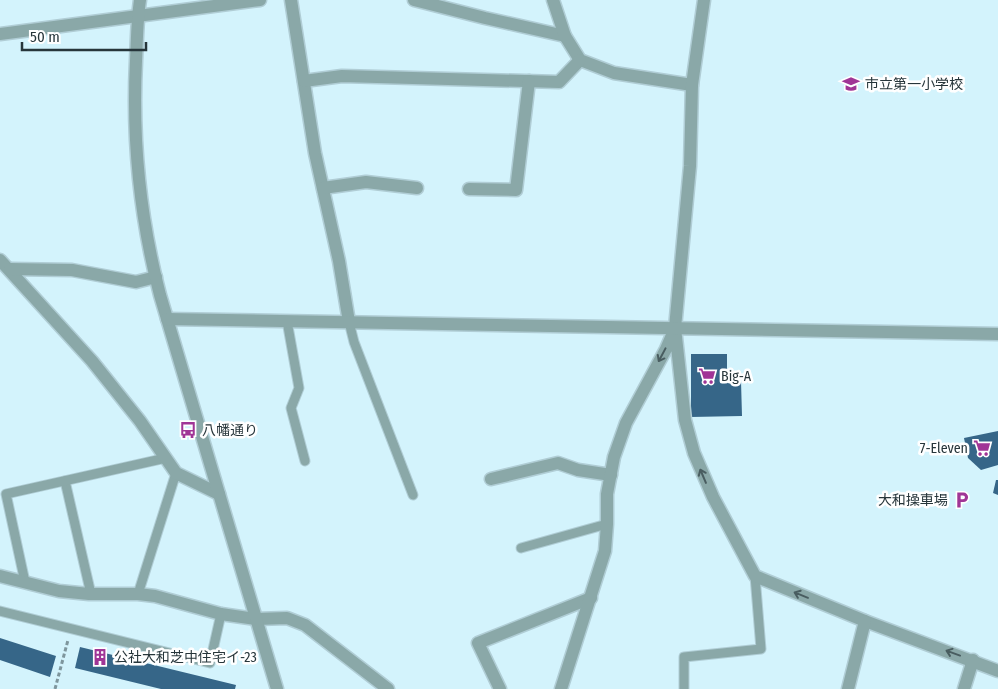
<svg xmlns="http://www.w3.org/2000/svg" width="998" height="689" viewBox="0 0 998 689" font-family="'Fira Sans Condensed','Noto Sans JP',sans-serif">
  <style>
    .building { fill: #366688 }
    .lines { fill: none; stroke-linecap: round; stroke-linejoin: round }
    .service-casing { stroke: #b0cdd5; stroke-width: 11 }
    .minor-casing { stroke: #b0cdd5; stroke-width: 15 }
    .tertiary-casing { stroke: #b0cdd5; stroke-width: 15 }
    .path { stroke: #7e969d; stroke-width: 3; stroke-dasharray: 4 2.5; stroke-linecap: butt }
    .service { stroke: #8aa8a8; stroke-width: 9 }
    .minor { stroke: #8aa8a8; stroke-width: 12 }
    .tertiary { stroke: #8aa8a8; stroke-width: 12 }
    .oneway { stroke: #495d60 }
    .labels { text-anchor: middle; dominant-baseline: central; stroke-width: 5; stroke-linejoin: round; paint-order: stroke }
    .poi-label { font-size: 14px; fill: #26353a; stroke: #fff; text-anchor: start }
  </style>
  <rect width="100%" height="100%" fill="#d3f3fc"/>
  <g class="building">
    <polygon points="691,354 727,354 727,381 741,381 742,416 691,417"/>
    <polygon points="998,431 998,465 981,470 968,458 964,438"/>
    <polygon points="996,480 998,480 998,495 993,493"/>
    <polygon points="0,638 56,656 50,677 0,660"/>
    <polygon points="80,647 236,685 235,689 161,689 75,668"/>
  </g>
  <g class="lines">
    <g class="service-casing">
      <g id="service">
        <polyline points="287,321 299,388 291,408 305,461"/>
        <polyline points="349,322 354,342 413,495"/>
        <polyline points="65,481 91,594"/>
        <polyline points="521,548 607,524"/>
        <polyline points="25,582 6,494 166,458"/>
        <polyline points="138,594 176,473"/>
        <polyline points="0,611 210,663 221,614"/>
        <polyline points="684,689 684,657 761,649 755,576"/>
      </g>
    </g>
    <g class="minor-casing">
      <g id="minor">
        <polyline points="291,0 315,153 339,261 349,322"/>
        <polyline points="414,0 485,18 565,36"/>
        <polyline points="553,0 565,36 580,60 614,73 692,85"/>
        <polyline points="0,34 260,0"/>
        <polyline points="304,81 342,76 559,82 580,60"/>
        <polyline points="323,188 366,182 417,188"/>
        <polyline points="469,189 516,190 529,81"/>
        <polyline points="0,260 92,361 140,421 176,473 219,494"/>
        <polyline points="10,269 72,270 136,282 156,277"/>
        <polyline points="675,328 690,166 692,85 704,0"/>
        <polyline points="491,479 558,463 578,470 611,475"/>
        <polyline points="0,576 59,591 89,594 138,594 155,596 221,614 256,619 287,618 305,625 388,689"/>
        <polyline points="500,689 478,643 591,598"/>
        <polyline points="561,689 605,551 607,524 607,494 614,457 626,423 666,349 675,328 685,420 694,453 713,497 755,576 865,621 998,671"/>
        <polyline points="848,689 865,621"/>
        <polyline points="964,689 973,660"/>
      </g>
    </g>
    <g class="tertiary-casing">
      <g id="tertiary">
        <path d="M140,0C137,20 137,40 136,61C132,140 140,218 160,295L277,689"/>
        <polyline points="167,319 998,334"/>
      </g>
    </g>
    <polyline class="path" points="55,689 68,640"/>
    <use href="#service" class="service"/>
    <use href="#minor" class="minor"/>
    <use href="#tertiary" class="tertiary"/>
  </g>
  <defs><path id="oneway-shaft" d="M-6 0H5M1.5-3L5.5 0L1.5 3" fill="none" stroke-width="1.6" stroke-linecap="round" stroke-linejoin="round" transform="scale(1.25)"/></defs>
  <g class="oneway">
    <use href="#oneway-shaft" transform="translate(662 355) rotate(118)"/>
    <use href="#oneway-shaft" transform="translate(703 476) rotate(-113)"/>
    <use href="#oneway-shaft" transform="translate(801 595) rotate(-158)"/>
    <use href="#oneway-shaft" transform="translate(953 653) rotate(-160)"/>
  </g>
  <defs>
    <g id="school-bare" transform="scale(1.35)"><path d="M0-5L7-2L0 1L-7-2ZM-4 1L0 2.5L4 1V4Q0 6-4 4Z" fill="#a03596" stroke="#fff" stroke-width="2.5" paint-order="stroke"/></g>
    <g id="supermarket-bare" transform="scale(1.35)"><path d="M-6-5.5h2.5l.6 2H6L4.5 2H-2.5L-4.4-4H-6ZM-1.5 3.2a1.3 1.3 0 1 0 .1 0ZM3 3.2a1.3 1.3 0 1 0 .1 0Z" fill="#a03596" stroke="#fff" stroke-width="2.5" paint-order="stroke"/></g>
    <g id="bus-bare" transform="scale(1.35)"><path d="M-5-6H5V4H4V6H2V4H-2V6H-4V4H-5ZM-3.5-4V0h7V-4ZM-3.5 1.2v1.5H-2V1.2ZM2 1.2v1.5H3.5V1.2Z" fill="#a03596" stroke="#fff" stroke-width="2.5" paint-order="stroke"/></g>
    <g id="parking-bare" transform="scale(1.35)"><path d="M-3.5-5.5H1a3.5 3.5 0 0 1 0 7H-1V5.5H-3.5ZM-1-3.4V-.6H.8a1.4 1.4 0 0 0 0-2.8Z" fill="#a03596" stroke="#fff" stroke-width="2.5" paint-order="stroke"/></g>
    <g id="building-bare" transform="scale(1.35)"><path d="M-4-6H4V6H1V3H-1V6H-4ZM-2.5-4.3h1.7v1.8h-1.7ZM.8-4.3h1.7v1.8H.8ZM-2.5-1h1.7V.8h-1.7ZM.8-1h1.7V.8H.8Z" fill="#a03596" stroke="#fff" stroke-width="2.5" paint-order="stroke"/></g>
  </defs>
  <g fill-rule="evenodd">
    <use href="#school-bare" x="851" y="84"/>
    <use href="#supermarket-bare" x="707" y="376"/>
    <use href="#bus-bare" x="188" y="430"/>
    <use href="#supermarket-bare" x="982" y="448"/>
    <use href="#parking-bare" x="962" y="500"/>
    <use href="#building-bare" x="100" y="657"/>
  </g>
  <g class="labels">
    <g class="poi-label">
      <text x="865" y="84">市立第一小学校</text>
      <text x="721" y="376">Big-A</text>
      <text x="202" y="430">八幡通り</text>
      <text x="968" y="448" text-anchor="end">7-Eleven</text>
      <text x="948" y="500" text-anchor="end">大和操車場</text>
      <text x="114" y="657">公社大和芝中住宅イ-23</text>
    </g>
  </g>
  <path d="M22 42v8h124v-8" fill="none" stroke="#26353a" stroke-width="2.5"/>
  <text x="30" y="42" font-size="15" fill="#26353a" stroke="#ffffff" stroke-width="4" paint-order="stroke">50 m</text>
</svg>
